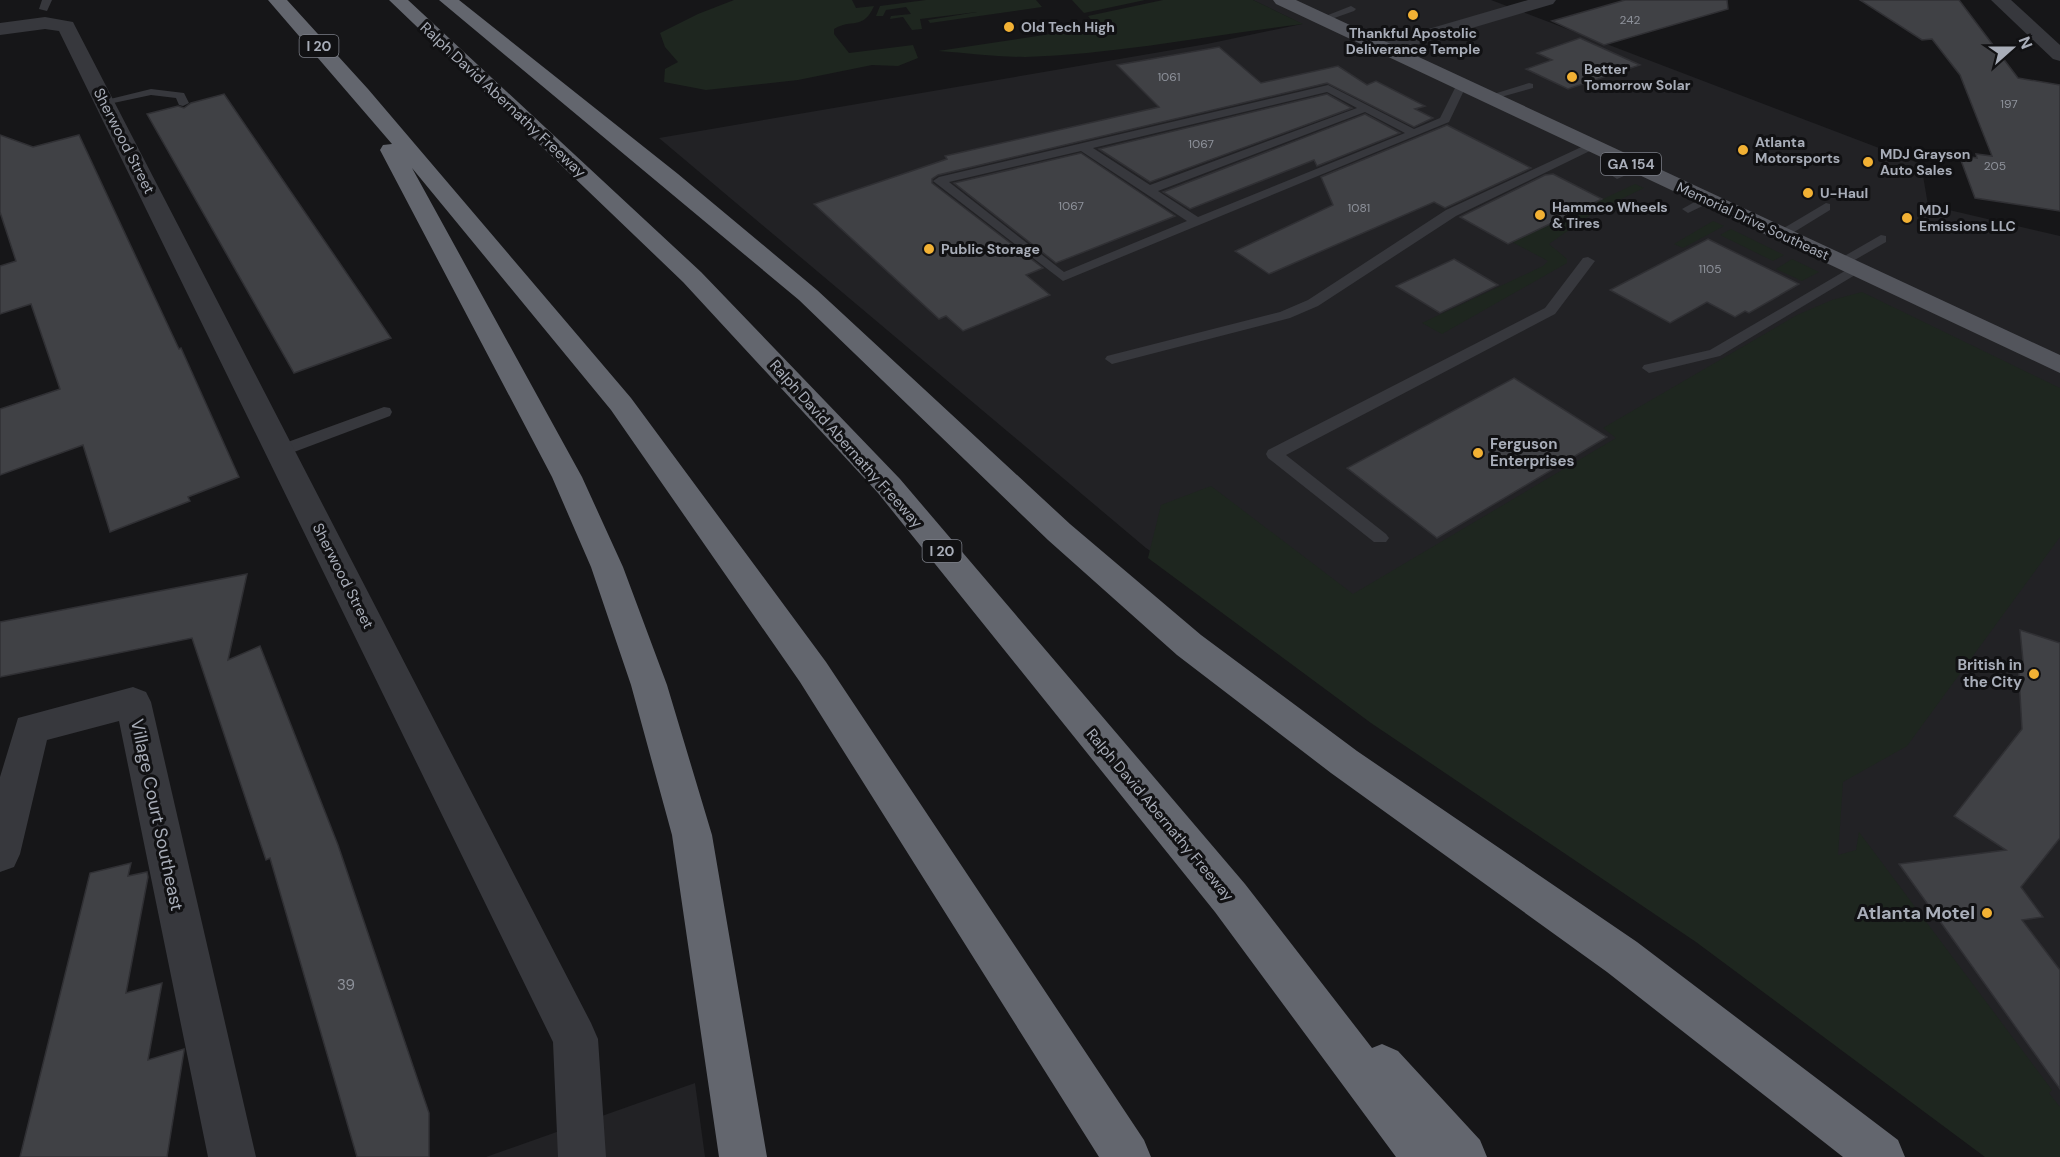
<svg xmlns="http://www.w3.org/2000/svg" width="2060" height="1157" viewBox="0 0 2060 1157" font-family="'DM Sans',sans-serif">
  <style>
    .built { fill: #222225 }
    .green { fill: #1e261f }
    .building { fill: #404145; stroke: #303034; stroke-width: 1.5 }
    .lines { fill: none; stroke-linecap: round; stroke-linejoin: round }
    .lane { fill: #37383d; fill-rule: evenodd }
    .street { fill: #37383d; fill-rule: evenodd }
    .primary { fill: #53555c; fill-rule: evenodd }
    .highway { fill: #63666e; fill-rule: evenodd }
    .poi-dot { fill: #f2b134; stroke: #111113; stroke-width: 2 }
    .labels { text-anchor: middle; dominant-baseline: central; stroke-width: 6; stroke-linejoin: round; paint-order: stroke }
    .number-label { font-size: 12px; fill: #8e929b }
    .far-poi-label { font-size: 14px; font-weight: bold; fill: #a8adb8; stroke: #111113; text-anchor: start }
    .shield { fill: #111113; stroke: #7b7e86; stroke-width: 1.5 }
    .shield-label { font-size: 14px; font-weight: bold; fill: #a8adb8 }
    .far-street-label { font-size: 14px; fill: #a8adb8; stroke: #111113 }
    .street-label { font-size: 15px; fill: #a8adb8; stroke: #111113 }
    .poi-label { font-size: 15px; font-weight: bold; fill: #a8adb8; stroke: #111113; text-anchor: start }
    .near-number-label { font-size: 15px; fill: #8e929b }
    .near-street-label { font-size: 18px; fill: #a8adb8; stroke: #111113 }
    .near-poi-label { font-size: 18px; font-weight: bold; fill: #a8adb8; stroke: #111113; text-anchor: end }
  </style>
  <rect width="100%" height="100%" fill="#161618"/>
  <g class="built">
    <polygon points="1253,0 1491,0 1921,164 1928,205 2060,236 2060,1157 2019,1157 1146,548 659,138 1207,44 1302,24"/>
    <polygon points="695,1083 705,1157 486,1157"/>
  </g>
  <g class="green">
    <path d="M734,0H852L856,8L874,6C863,31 851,18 834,29V34L849,53L913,45L918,58L898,66L872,65L798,80L706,90L664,82L665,69L678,62L665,47L660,33L698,14Z"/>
    <polygon points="926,0 1036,0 1042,7 930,23 928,20 977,12 920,19 922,29 912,30 903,17 890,19 891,16 911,14 906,7 886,10 883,16 876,16 880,6"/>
    <polygon points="1072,0 1145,0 1084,13"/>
    <path d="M1163,0H1253L1303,24C1211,35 1118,54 1025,57C997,57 967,53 938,51L1064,32L1076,31L1079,34L1101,31L1088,16Z"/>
    <polygon points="1635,184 1644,188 1596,211 1549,244 1567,259 1567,263 1442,334 1422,323 1543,266 1548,261 1512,242"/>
    <polygon points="1713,221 1724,226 1683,248 1674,244"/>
    <polygon points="1731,229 1784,255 1773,261 1720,235"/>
    <polygon points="1792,259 1819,272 1802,281 1776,269"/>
    <polygon points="1862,292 2060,388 2060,537 1907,746 1843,782 1838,855 1856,850 1859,832 2052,1090 2049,1093 2060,1107 2060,1157 1985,1157 1696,942 1371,723 1148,558 1161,505 1211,486 1353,594 1616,438 1603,428 1797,315 1832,300"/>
  </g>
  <g class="building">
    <polygon points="1625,0 1727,0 1728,9 1604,45 1552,21"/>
    <polygon points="1860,0 1959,0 2018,78 2060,85 2060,211 1975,198 1959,155 1977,158 1976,154 1992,156 1960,75 1932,39 1922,40"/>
    <polygon points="1580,38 1640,65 1568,89 1526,69 1552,60 1537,53"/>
    <polygon points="1219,47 1261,83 1338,66 1367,85 1376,81 1425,106 1415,109 1433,118 1414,127 1327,83 938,175 932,179 932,183 1043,268 1026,275 1050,295 963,331 946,316 939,319 814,204 947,159 945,156 1159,107 1117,65"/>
    <polygon points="224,94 391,338 294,373 147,114 178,106 184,108 191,103"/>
    <polygon points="1327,94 1352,108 1150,182 1099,149"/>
    <polygon points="1365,114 1400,133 1317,166 1314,160 1190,209 1163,192"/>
    <polygon points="1447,125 1531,168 1445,208 1434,202 1269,274 1235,251 1333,205 1321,177"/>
    <polygon points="0,135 33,147 79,135 179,349 181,348 239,477 188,497 190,501 110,532 83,445 0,475 0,409 60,389 31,304 0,314 0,266 16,261 0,212"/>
    <polygon points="1081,153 1175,216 1056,263 954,183"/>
    <polygon points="1553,174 1602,199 1508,244 1460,217 1545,175"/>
    <polygon points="1708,239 1799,284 1749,313 1745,311 1735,317 1707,302 1670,323 1610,290"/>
    <polygon points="1454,259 1498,285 1440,313 1396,286"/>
    <polygon points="1514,378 1607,437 1437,538 1347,468"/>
    <polygon points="247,574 228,660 260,646 338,845 429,1113 429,1157 357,1157 270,858 266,860 192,638 0,677 0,622"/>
    <polygon points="2020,630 2060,643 2060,838 2021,887 2043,917 2022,920 2060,970 2060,1089 1899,864 2006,850 1954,816 2022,729 2018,660 2023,661"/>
    <polygon points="131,863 128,876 147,872 148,877 126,993 162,983 148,1060 184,1049 184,1051 167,1157 20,1157 90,873"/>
  </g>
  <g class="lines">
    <g class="lane">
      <polygon points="42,0 52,0 47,11 39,9"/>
      <polygon points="1351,6 1356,9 1354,11 1323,22 1318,19"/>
      <path d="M1462,81L1467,84L1449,122L1063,281L933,181L939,177L1328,85L1414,129L1440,118L1457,84ZM1327,92L1357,108L1150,185L1093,148ZM1365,112L1405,133L1198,217L1158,191ZM1081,151L1187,221L1064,272L949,182Z"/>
      <polygon points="1529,83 1533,84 1533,88 1490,100 1484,97"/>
      <polygon points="151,89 184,93 189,103 183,106 179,105 176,98 151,95 104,105 98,102"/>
      <polygon points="1590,143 1600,146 1456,216 1318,306 1290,318 1112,364 1105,359 1107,356 1280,312 1308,300 1446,210"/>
      <polygon points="1636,162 1640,163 1640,169 1617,179 1611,175"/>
      <polygon points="1707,195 1713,199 1711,202 1688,213 1682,209"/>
      <polygon points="1826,203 1830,204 1830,210 1786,237 1781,238 1774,234"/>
      <polygon points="1881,235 1886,236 1886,242 1846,265 1836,265 1834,262"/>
      <polygon points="1588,257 1595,261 1555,314 1286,455 1386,534 1389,538 1386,542 1374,542 1268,458 1266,454 1268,450 1545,308 1583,258"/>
      <polygon points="1855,265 1860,266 1860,272 1720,356 1649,373 1642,368 1644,365 1710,350"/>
      <polygon points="384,407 390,408 392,412 390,416 286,455 280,456 272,451 274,447"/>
    </g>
    <g class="street">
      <polygon points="1528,0 1556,0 1553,4 1391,52 1384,54 1374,48 1377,44"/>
      <polygon points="1991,0 2011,0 2060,45 2060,61 2053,59"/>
      <polygon points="45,17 73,22 75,26 591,1023 598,1039 606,1157 558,1157 553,1042 59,31 45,29 0,35 0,23"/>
      <polygon points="133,687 146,692 151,702 256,1157 208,1157 119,721 47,740 20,854 14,867 0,872 0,777 18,718"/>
    </g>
    <polygon class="primary" points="1273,0 1296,0 2060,355 2060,373 1276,4"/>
    <g class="highway">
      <polygon points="268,0 287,0 368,89 631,398 826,662 1144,1140 1151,1157 1099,1157 800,682 611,410 412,168 582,477 623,567 667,685 712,835 767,1157 719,1157 672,835 631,685 591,567 552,477 380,150 383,145 392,144"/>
      <polygon points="389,0 408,0 701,272 900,479 1245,884 1372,1048 1382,1044 1398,1051 1480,1140 1487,1157 1396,1157 1215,912 878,493 683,282"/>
      <polygon points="439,0 459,0 678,174 817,290 1070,524 1201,635 1357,751 1637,942 1898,1140 1905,1157 1843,1157 1607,972 1331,773 1177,655 1048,540 799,300"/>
    </g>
  </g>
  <g class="poi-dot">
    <circle cx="1413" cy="15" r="6"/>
    <circle cx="1009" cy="27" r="6"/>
    <circle cx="1572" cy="77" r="6"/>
    <circle cx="1743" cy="150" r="6"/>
    <circle cx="1868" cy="162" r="6"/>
    <circle cx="1808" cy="193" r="6"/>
    <circle cx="1540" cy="215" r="6"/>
    <circle cx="1907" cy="218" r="6"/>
    <circle cx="929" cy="249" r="6"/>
    <circle cx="1478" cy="453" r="6"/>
    <circle cx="2034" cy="674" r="6"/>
    <circle cx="1987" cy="913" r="6"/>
  </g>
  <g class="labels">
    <g class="number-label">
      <text x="1630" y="20">242</text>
      <text x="1169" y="77">1061</text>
      <text x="2009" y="104">197</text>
      <text x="1201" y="144">1067</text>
      <text x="1995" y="166">205</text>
      <text x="1071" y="206">1067</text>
      <text x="1359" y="208">1081</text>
      <text x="1710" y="269">1105</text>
    </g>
    <g class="far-poi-label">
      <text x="1021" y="27">Old Tech High</text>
      <text x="1413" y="33" text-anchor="middle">Thankful Apostolic<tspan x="1413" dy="16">Deliverance Temple</tspan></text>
      <text x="1584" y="69">Better<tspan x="1584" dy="16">Tomorrow Solar</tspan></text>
      <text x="1755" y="142">Atlanta<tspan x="1755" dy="16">Motorsports</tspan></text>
      <text x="1880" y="154">MDJ Grayson<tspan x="1880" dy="16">Auto Sales</tspan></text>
      <text x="1820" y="193">U-Haul</text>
      <text x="1552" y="207">Hammco Wheels<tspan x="1552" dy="16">&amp; Tires</tspan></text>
      <text x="1919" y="210">MDJ<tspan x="1919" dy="16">Emissions LLC</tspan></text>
      <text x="941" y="249">Public Storage</text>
    </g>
    <g class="shield">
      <rect x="299.5" y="35" width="39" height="22" rx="4.5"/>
      <rect x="1601" y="153" width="60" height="22" rx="4.5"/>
      <rect x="922.5" y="540" width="39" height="22" rx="4.5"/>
    </g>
    <g class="shield-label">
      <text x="319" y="46">I 20</text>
      <text x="1631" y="164">GA 154</text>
      <text x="942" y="551">I 20</text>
    </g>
    <g class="far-street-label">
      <text transform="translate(1753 221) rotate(25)">Memorial Drive Southeast</text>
    </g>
    <g class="street-label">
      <text transform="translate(503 100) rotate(43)">Ralph David Abernathy Freeway</text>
      <text transform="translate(124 141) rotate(63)">Sherwood Street</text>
      <text transform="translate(846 444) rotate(48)">Ralph David Abernathy Freeway</text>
      <text transform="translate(343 576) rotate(63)">Sherwood Street</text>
      <text transform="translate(1160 815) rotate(50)">Ralph David Abernathy Freeway</text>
    </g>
    <g class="poi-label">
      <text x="1490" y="444">Ferguson<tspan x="1490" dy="17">Enterprises</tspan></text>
      <text x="2022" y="665" text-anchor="end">British in<tspan x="2022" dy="17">the City</tspan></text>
    </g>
    <g class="near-number-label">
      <text x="346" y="985">39</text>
    </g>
    <g class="near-street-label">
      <text transform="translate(157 815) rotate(78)">Village Court Southeast</text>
    </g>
    <g class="near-poi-label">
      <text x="1975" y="913">Atlanta Motel</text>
    </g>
  </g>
  <g transform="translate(2012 48) rotate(69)" stroke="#111113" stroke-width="4.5" paint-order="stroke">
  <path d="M0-4.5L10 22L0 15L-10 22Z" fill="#a8adb8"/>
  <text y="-9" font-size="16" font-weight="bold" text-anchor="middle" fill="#a8adb8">N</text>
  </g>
</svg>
